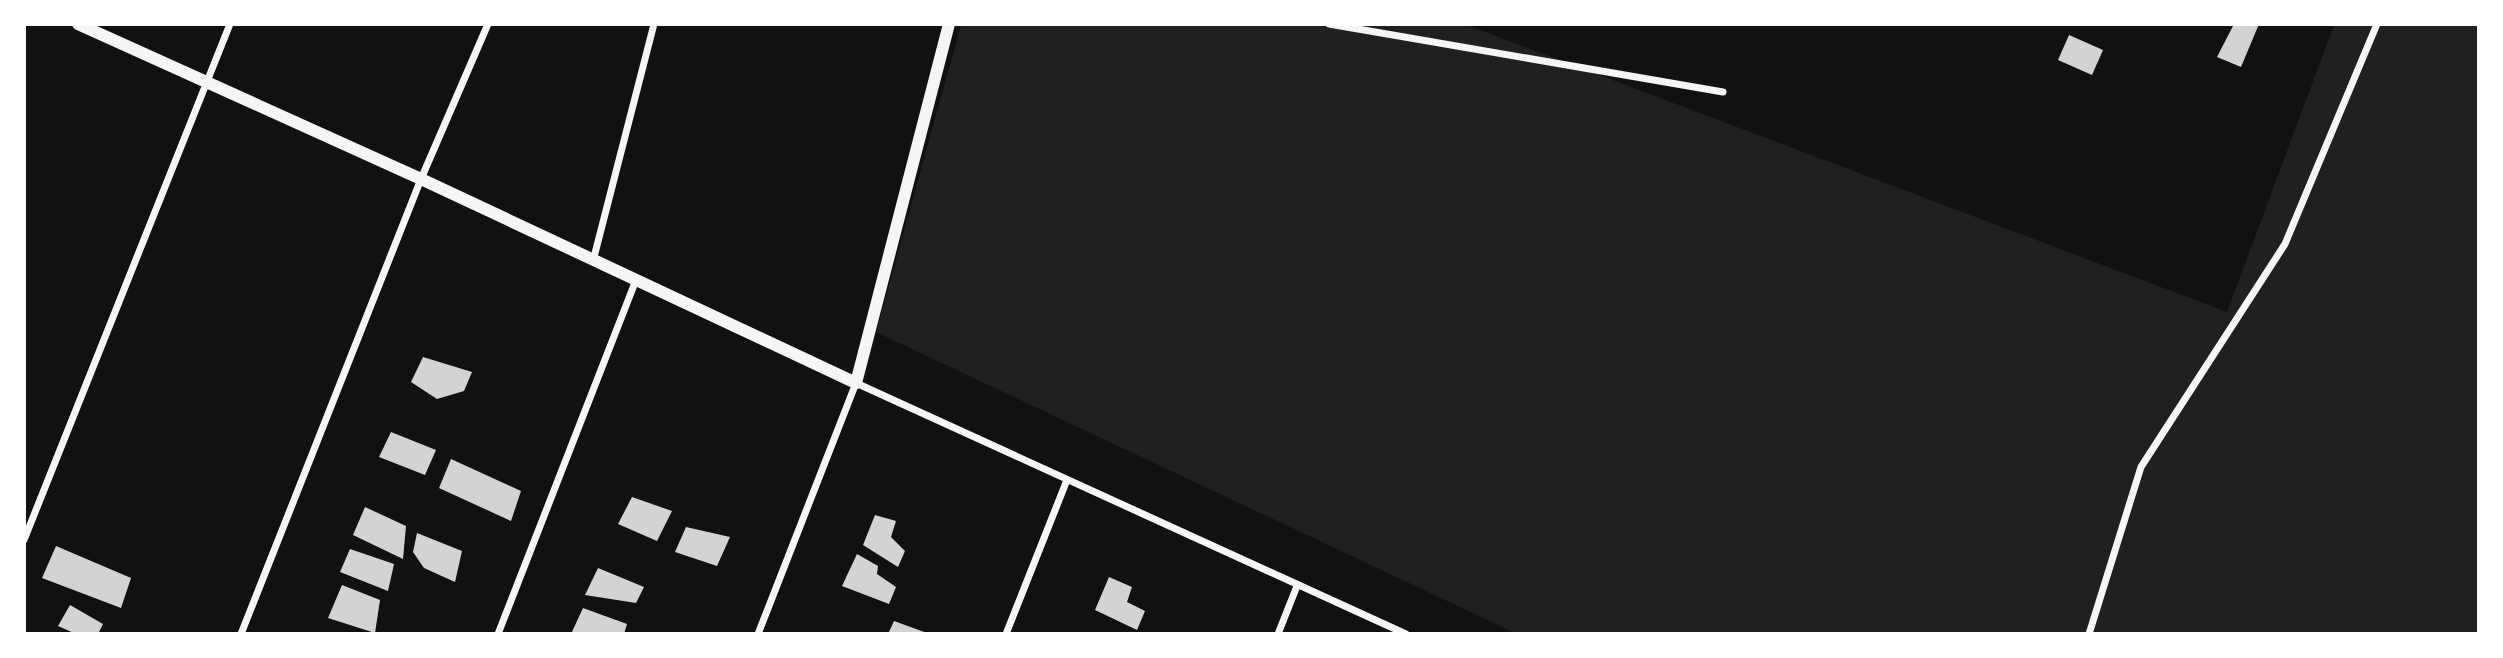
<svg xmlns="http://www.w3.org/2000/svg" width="2503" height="658" viewBox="0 0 2503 658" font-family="Cabin,sans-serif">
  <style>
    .green { fill: #202020 }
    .building { fill: #d3d3d3 }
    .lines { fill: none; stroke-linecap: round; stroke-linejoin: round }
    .minor { stroke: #f5f5f5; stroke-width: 7 }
    .tertiary { stroke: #f5f5f5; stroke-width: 12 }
  </style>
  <rect width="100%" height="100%" fill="#111"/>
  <polygon class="green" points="961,25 1467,25 2227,312 2334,25 2478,25 2478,633 1515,633 876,332"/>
  <g class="building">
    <polygon points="2234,24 2259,24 2241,67 2217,57"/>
    <polygon points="2069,35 2103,50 2092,75 2058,60"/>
    <polygon points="423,357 472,372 464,391 437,399 411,382"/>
    <polygon points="391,432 436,450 425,475 379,457"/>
    <polygon points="451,459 521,491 511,521 439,488"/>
    <polygon points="632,497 672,511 657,541 618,524"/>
    <polygon points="365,507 406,526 403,559 353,535"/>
    <polygon points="875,515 896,521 891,537 905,551 898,567 863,545"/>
    <polygon points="686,527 730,537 717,566 675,552"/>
    <polygon points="417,533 462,551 455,582 424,568 413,552"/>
    <polygon points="56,546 131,578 121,608 42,578"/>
    <polygon points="350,549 394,564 388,591 340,572"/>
    <polygon points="857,554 878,566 877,574 896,587 889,604 842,586"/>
    <polygon points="598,568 644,587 636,603 585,595"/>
    <polygon points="1109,577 1132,587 1127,602 1145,611 1137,630 1095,610"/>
    <polygon points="342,585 380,600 375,633 328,618"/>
    <polygon points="70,605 103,624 98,634 76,634 58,626"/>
    <polygon points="583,608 627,624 624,634 571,634"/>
    <polygon points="894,621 927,633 927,634 888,634"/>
  </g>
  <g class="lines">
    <g class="minor">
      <polyline points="1329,24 1723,92"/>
      <polyline points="593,261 654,24"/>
      <polyline points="24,540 230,24"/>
      <polyline points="241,634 421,179 488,24"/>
      <polyline points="498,634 636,280"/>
      <polyline points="758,634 856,383 1406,634"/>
      <polyline points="1006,634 1067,480"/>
      <polyline points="1278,634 1297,586"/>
      <polyline points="2089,634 2141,467 2285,244 2377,24"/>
    </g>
    <polyline class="tertiary" points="78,24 421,179 856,383 949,24"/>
  </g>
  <rect width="2503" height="658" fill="none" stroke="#ffffff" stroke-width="52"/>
</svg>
